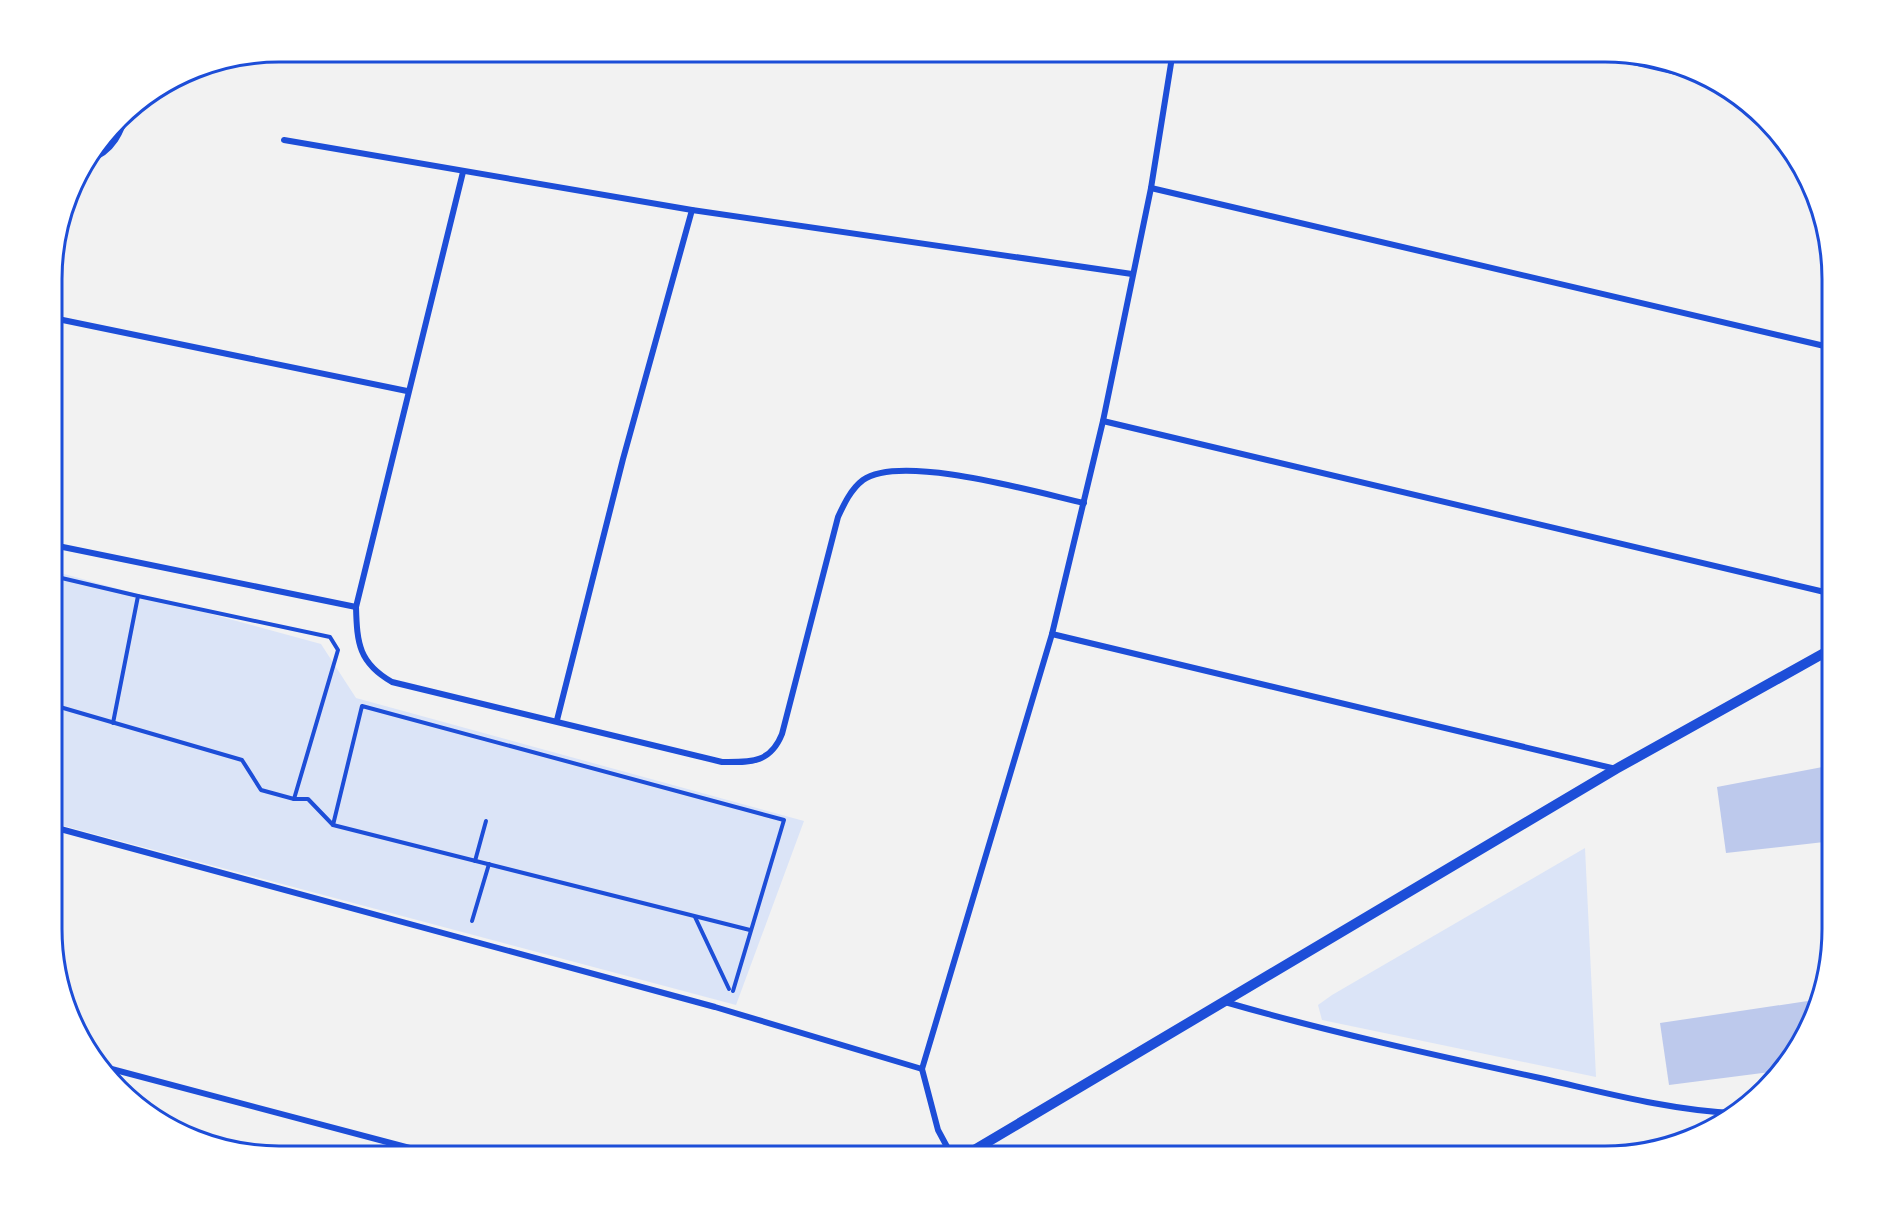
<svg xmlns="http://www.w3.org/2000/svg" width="1884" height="1207" viewBox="0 0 1884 1207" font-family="'Roboto Condensed',sans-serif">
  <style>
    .green { fill: #dbe4f7 }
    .building { fill: #bdc9ec }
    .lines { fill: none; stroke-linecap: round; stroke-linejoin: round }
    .path { stroke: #1d4ed8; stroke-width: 4 }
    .minor { stroke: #1d4ed8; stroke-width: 6 }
    .tertiary { stroke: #1d4ed8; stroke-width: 10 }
    .rim { fill: none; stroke: #1d4ed8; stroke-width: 3 }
  </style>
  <rect width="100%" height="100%" fill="#f2f2f2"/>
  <g class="green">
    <polygon points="53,571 321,644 356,698 804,821 736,1005 53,823"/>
    <polygon points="1585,848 1596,1077 1322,1020 1318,1005 1332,995"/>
  </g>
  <g class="building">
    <polygon points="1833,765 1833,841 1726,853 1717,787"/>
    <polygon points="1821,999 1795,1055 1778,1071 1669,1085 1660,1023"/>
  </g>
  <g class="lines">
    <g class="path">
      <polyline points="53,576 138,596 113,723"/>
      <polyline points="138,596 330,637 338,650 294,799"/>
      <polyline points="53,705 242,760 261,790 294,799 308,799 333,825 750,930"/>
      <polyline points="333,825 362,706 784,820 733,991"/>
      <polyline points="475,861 486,821"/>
      <polyline points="695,917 729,989"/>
      <polyline points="472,921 489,864"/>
    </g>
    <g class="minor">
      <polyline points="1129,51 1171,57"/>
      <polyline points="1586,51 1711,80"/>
      <polyline points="284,140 692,210 1132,274"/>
      <path d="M88,160C113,153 122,131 129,107"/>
      <path d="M463,172L356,607C357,644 359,663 392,682L722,762C750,762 770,764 782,734L838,517C844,504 851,489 863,480C901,453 1039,493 1084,503"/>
      <polyline points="1151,188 1833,348"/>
      <polyline points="53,318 407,391"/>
      <polyline points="1103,421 1833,594"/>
      <polyline points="53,545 356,607"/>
      <polyline points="1052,634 1616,769"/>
      <polyline points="557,720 623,459 692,210"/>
      <polyline points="53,827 715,1007 922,1069"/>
      <path d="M1225,1002C1329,1032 1434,1055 1540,1078C1603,1092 1668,1110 1733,1113"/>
      <polyline points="104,1067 440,1156"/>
      <polyline points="952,1156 938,1130 922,1069 1052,634 1103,421 1151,188 1173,51"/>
    </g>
    <polyline class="tertiary" points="964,1156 1616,769 1833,648"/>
  </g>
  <path d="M0 0H1884V1207H0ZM279 62H1605A217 217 0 0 1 1822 279V929A217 217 0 0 1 1605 1146H279A217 217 0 0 1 62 929V279A217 217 0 0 1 279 62Z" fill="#fff" fill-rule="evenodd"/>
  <path class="rim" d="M279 62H1605A217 217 0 0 1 1822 279V929A217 217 0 0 1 1605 1146H279A217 217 0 0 1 62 929V279A217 217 0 0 1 279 62Z"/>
</svg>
